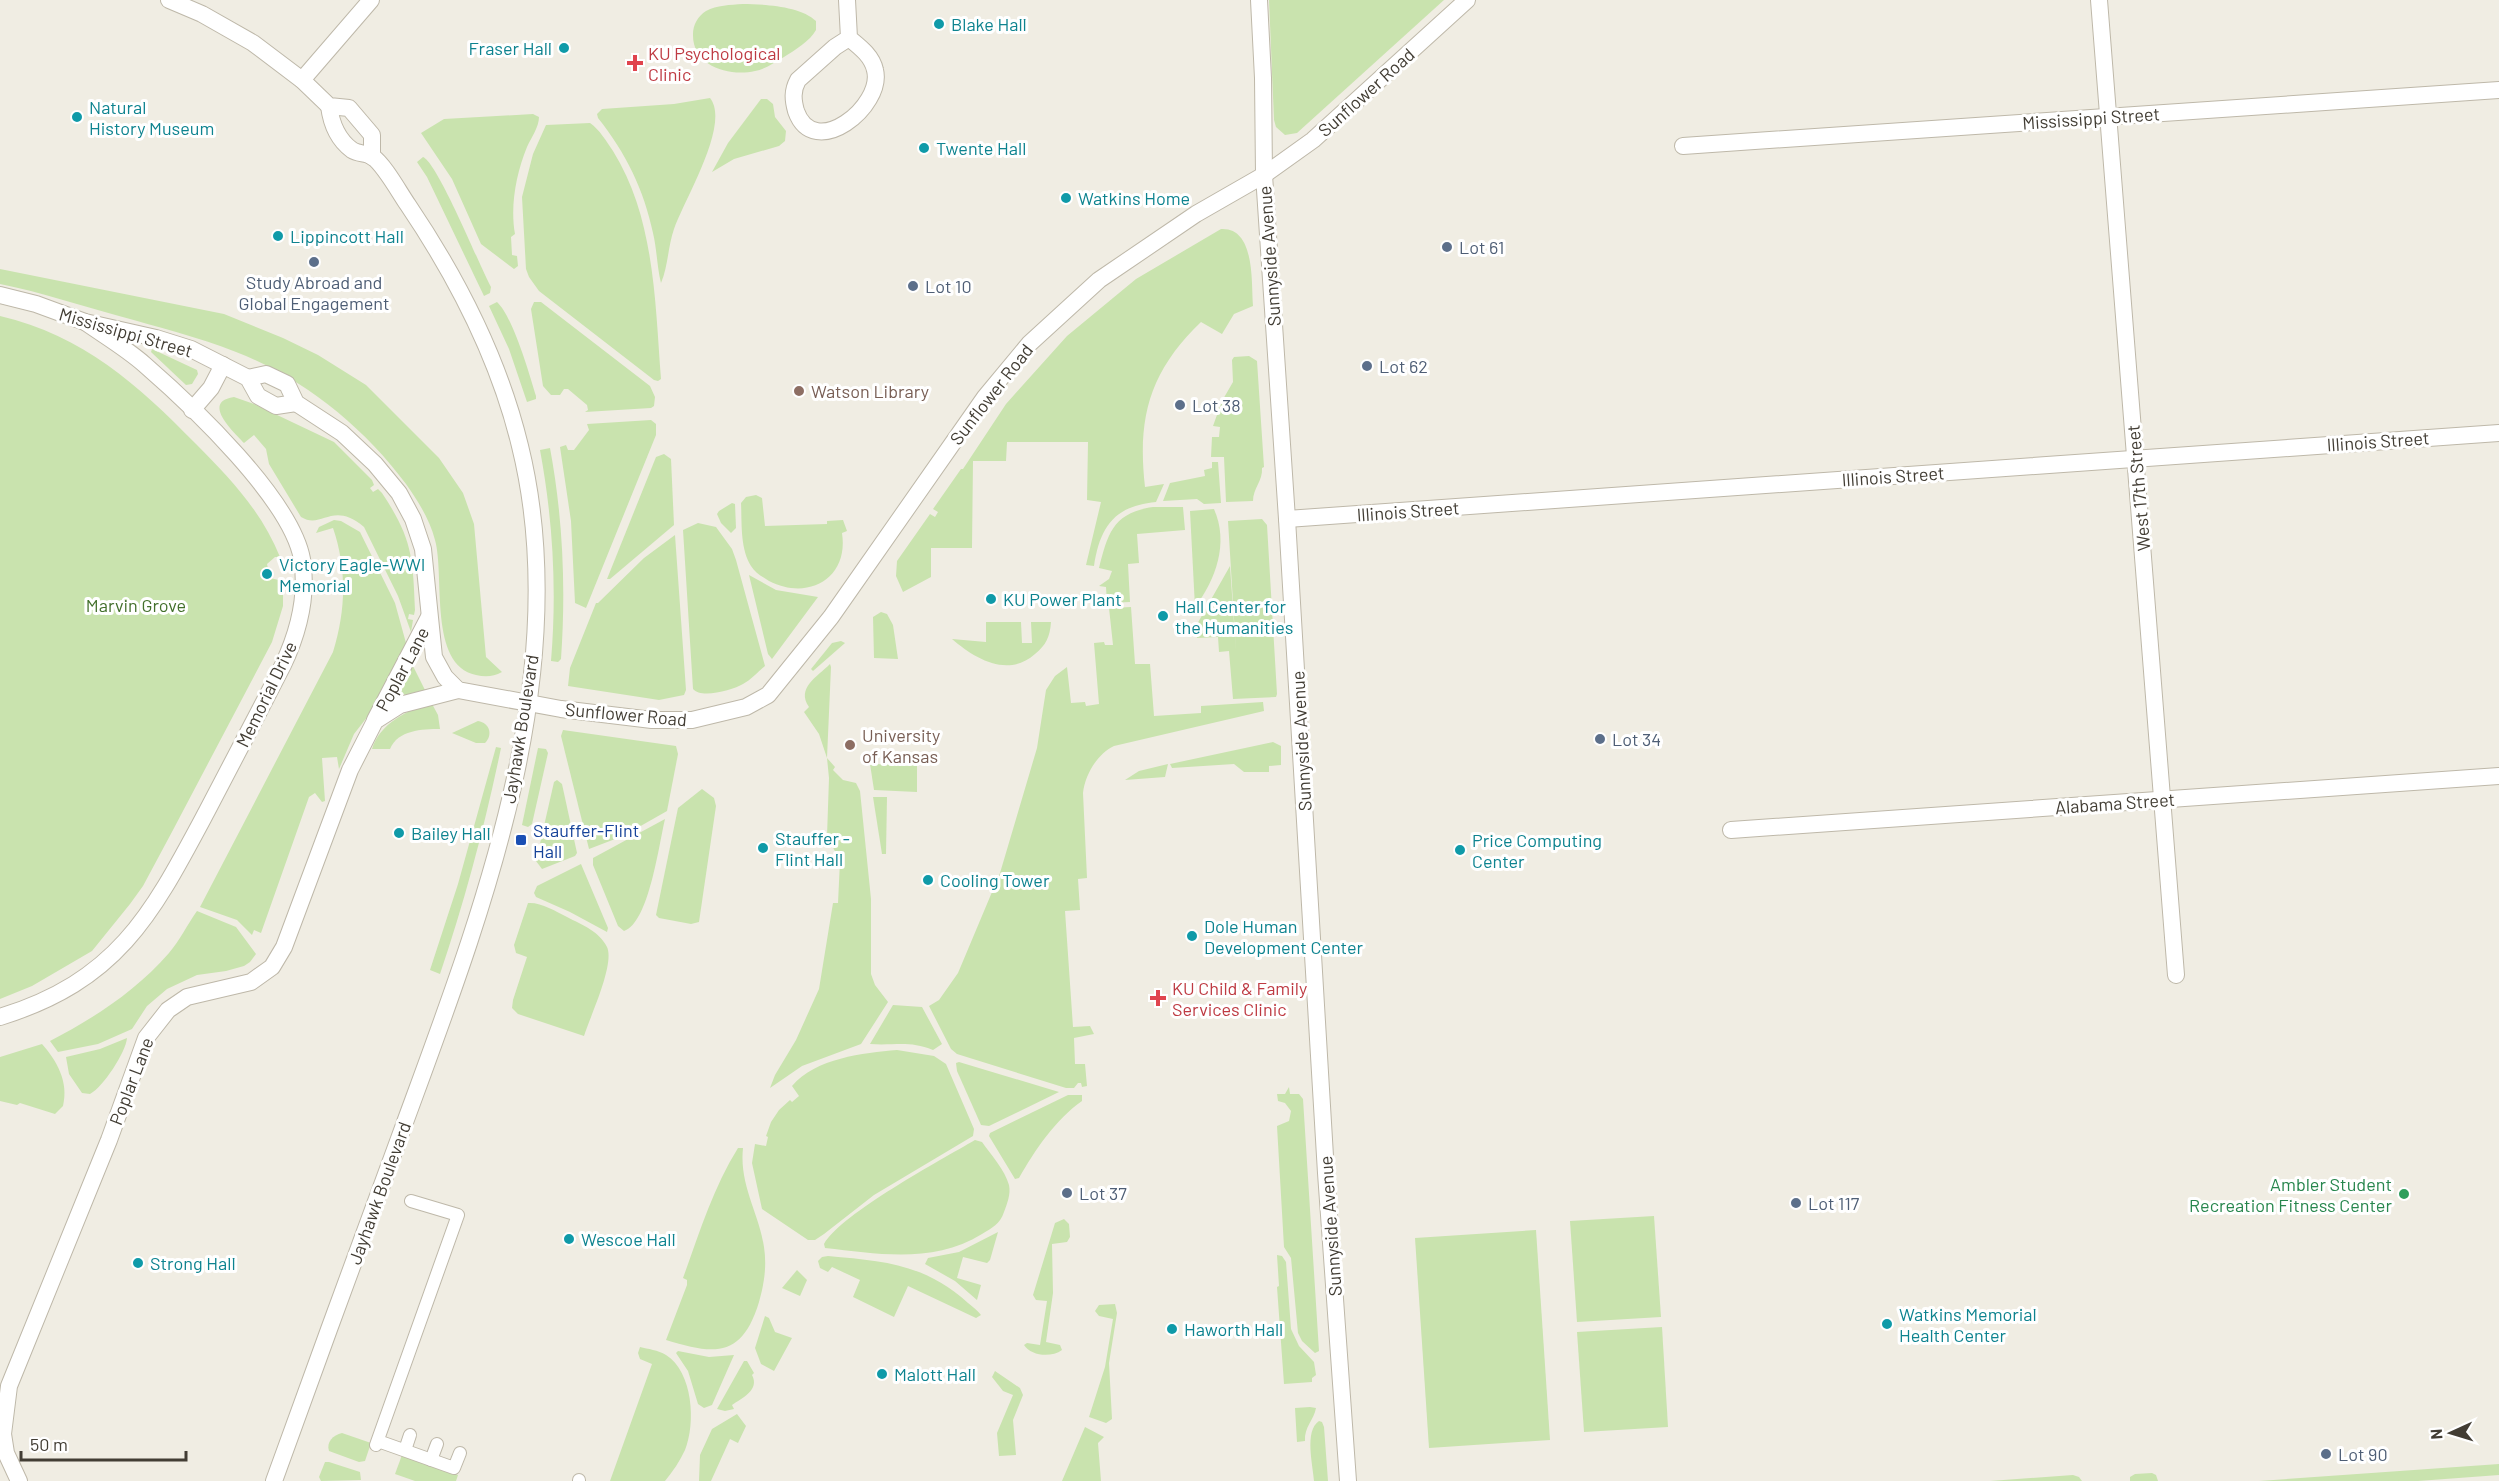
<svg xmlns="http://www.w3.org/2000/svg" width="2499" height="1481" viewBox="0 0 2499 1481" font-family="Barlow,sans-serif">
  <style>
    .green { fill: #c9e3ae }
    .lines { fill: none; stroke-linecap: round; stroke-linejoin: round }
    .pedestrian-casing { stroke: #beb8a9; stroke-width: 14 }
    .minor-casing { stroke: #beb8a9; stroke-width: 18 }
    .pedestrian { stroke: #fff; stroke-width: 12 }
    .minor { stroke: #fff; stroke-width: 16 }
    .culture-dot { fill: #0f9aa8; stroke: #fff; stroke-width: 2 }
    .health-dot { fill: #e0444e; stroke: #fff; stroke-width: 2 }
    .service-dot { fill: #5c6f8a; stroke: #fff; stroke-width: 2 }
    .education-dot { fill: #8d6e63; stroke: #fff; stroke-width: 2 }
    .transit-dot { fill: #1a4fb4; stroke: #fff; stroke-width: 2 }
    .leisure-dot { fill: #2e9e5b; stroke: #fff; stroke-width: 2 }
    .labels { text-anchor: middle; dominant-baseline: central; stroke-width: 6; stroke-linejoin: round; paint-order: stroke }
    .culture-label { font-size: 18px; fill: #0d838f; stroke: #fff; text-anchor: start }
    .health-label { font-size: 18px; fill: #be3a42; stroke: #fff; text-anchor: start }
    .street-label { font-size: 18px; fill: #423d34; stroke: #fff }
    .service-label { font-size: 18px; fill: #4e5e75; stroke: #fff; text-anchor: start }
    .education-label { font-size: 18px; fill: #785e54; stroke: #fff; text-anchor: start }
    .park-label { font-size: 18px; fill: #426f2b; stroke: #fff }
    .transit-label { font-size: 18px; fill: #164399; stroke: #fff; text-anchor: start }
    .leisure-label { font-size: 18px; fill: #27864d; stroke: #fff; text-anchor: end }
  </style>
  <rect width="100%" height="100%" fill="#f0ede3"/>
  <g class="green">
    <polygon points="1269,0 1444,0 1297,133 1285,135 1276,127 1274,120"/>
    <path d="M743,4C763,4 801,6 816,21V30C810,41 795,50 784,57C775,62 766,69 755,71C729,77 692,66 693,34C693,25 698,16 706,11C717,5 730,5 743,4Z"/>
    <path d="M710,98C731,124 684,200 674,229C668,246 668,267 661,283C657,267 657,250 653,233C644,190 626,153 598,118L597,114L602,109L674,104Z"/>
    <polygon points="761,99 767,99 773,104 775,117 786,131 785,141 779,146 734,159 712,172 728,143"/>
    <path d="M533,114L539,117C539,127 531,138 527,147C516,174 510,206 515,234L511,237L512,255L517,256L518,266L514,269L481,244L452,179L421,133L444,119Z"/>
    <path d="M590,123C599,129 607,142 613,151C655,218 655,303 661,379L658,381L654,380L539,291L529,277L526,269L522,197L533,154L546,125Z"/>
    <path d="M423,157C438,163 480,267 491,287L490,293L484,296L427,177L417,162Z"/>
    <path d="M1221,229C1256,227 1251,284 1253,306L1234,314L1222,334L1201,322C1150,371 1137,417 1145,487L1164,484L1156,502C1114,506 1100,527 1094,566L1086,565L1101,502L1087,500L1088,442H1007L1006,461H973L972,548H931V577L903,592L896,576L897,561L930,514L935,517L938,512L933,509L961,469H963L1006,404L1067,336L1136,279Z"/>
    <path d="M0,269L224,314L283,338L318,355L366,385L439,458L463,493L474,524L486,657L502,672C493,677 485,677 476,675C428,665 445,576 435,540C430,520 418,501 406,484C364,427 302,377 236,352C198,337 158,327 119,316C79,305 40,292 0,284Z"/>
    <path d="M497,302C513,317 529,373 536,396V399L527,402L509,349L489,306Z"/>
    <polygon points="534,302 541,302 650,386 655,397 654,406 651,408 585,412 588,410 587,405 568,389 564,389 560,395 551,395 543,386 531,309"/>
    <path d="M0,316C84,336 137,384 196,444C230,478 262,512 280,557H275L267,564L270,578L283,581V606L272,642L173,830L143,886L130,904L92,951L32,986L0,999Z"/>
    <polygon points="152,349 197,370 198,374 192,384 186,385 151,352"/>
    <path d="M1249,356L1257,361L1264,467L1262,468C1263,481 1253,488 1253,501L1226,502L1224,457H1211L1212,437H1219L1220,427L1213,426L1222,401L1233,382L1232,360L1234,357Z"/>
    <path d="M234,397L254,404L334,442L372,480L374,485L370,488L373,492L378,489L382,493C412,538 413,557 415,610L414,615L409,614L408,619L413,620L411,632L398,596L364,527C332,500 322,530 301,517L269,464L266,449L254,435L244,443C235,433 200,402 234,397Z"/>
    <polygon points="651,420 656,424 656,435 586,608 575,603 571,521 560,447 566,445 568,450 574,450 589,430 587,424"/>
    <path d="M550,448C563,518 566,588 561,659L558,662L551,661C557,590 553,520 540,450Z"/>
    <polygon points="664,454 671,459 674,525 610,579 607,579 656,457"/>
    <polygon points="1212,462 1218,462 1221,503 1204,504 1197,499 1163,501 1170,483 1205,476 1204,470 1212,468"/>
    <path d="M756,495L762,498L765,526L827,524V521L843,520L847,531L842,533C849,579 808,601 769,581C763,577 755,573 751,566C740,548 742,523 741,503L746,497Z"/>
    <polygon points="732,503 735,504 736,528 731,533 721,523 717,514 719,511"/>
    <path d="M1153,507H1183L1185,530L1137,534L1139,563L1128,564L1130,602L1107,603L1106,587L1099,586L1109,579L1112,571L1099,568C1108,533 1113,513 1153,507Z"/>
    <path d="M1214,509C1229,543 1216,579 1195,607L1190,511Z"/>
    <polygon points="1262,519 1267,525 1277,694 1276,697 1233,699 1229,651 1219,652 1218,637 1197,638 1196,626 1230,566 1236,651 1228,521"/>
    <path d="M334,520L341,521L360,532L395,603L406,643L375,707L354,734L339,769L337,757L322,758L325,801L322,802L315,793L309,797L261,933L254,930L252,935L237,920L200,907L333,652C346,610 347,569 333,528L316,533L319,527Z"/>
    <path d="M698,523L716,527L732,549L736,560L765,666C758,672 751,680 743,684C733,690 701,699 693,689L683,530Z"/>
    <polygon points="675,535 686,690 684,695 659,700 568,686 570,668 596,603 598,603 644,558"/>
    <polygon points="749,575 776,590 818,597 772,659 768,654"/>
    <path d="M1131,607L1135,664H1150L1154,716L1201,713V706L1263,702L1264,711L1114,746C1097,754 1085,775 1083,793L1087,878L1078,879L1080,910L1065,911L1073,1027L1090,1026L1094,1034L1074,1038L1075,1064H1085L1087,1086L1082,1087L1081,1083H1078L1074,1088H1066L957,1054L951,1049L929,1006L939,1000L958,973L1000,873L1037,748L1046,690L1055,676L1067,667L1071,703L1085,702L1086,706L1099,704L1094,643L1104,642L1105,645H1113L1109,608Z"/>
    <polygon points="881,612 887,614 893,625 898,659 874,658 873,617"/>
    <path d="M986,622H1021L1022,643H1032L1031,622H1051C1050,637 1046,645 1035,654C1008,678 975,659 952,639L986,642Z"/>
    <polygon points="841,641 845,643 813,671 811,669 832,643"/>
    <polygon points="412,664 425,690 405,695 401,692"/>
    <path d="M830,664L831,667L827,758L819,734L804,712L809,707C796,688 817,677 830,664Z"/>
    <path d="M431,702L438,715L440,729C422,729 398,730 390,749H372C380,723 407,711 431,702Z"/>
    <path d="M478,721C490,723 493,735 485,743H476L452,733Z"/>
    <polygon points="563,730 676,746 678,754 667,811 623,836 589,849 561,736"/>
    <polygon points="1273,742 1281,746 1281,765 1269,766 1269,772 1244,772 1234,764 1172,768 1170,764"/>
    <path d="M496,747L501,748C485,825 465,900 440,974L430,970L458,884Z"/>
    <polygon points="538,748 546,749 548,753 532,824 528,827 522,825"/>
    <polygon points="827,758 835,767 833,770 843,780 856,783 860,791 871,899 871,974 875,985 888,1002 861,1044 802,1066 770,1088 775,1075 796,1040 819,989 833,903 838,903 840,861 827,836 829,778"/>
    <polygon points="870,764 917,765 917,792 874,790"/>
    <polygon points="1168,764 1165,777 1125,780 1139,771"/>
    <polygon points="557,780 562,784 577,853 575,856 542,869 536,861 554,782"/>
    <polygon points="702,789 714,798 716,806 699,922 691,924 659,918 656,915 678,808"/>
    <polygon points="873,797 887,797 886,854 882,854"/>
    <path d="M665,819C659,844 649,923 624,931L618,926L593,865V858Z"/>
    <polygon points="581,864 608,928 607,932 570,912 536,897 534,893 537,886"/>
    <path d="M528,903C541,902 555,911 567,917C582,925 599,931 607,947C615,964 590,1017 584,1036L518,1014L512,1008L513,1000L527,957L516,953L514,945Z"/>
    <path d="M197,911L236,927L256,954L250,962L244,966L226,971L197,975L167,989L147,1006L132,1029L98,1044L58,1052L50,1041C94,1018 135,992 169,953C180,940 187,925 197,911Z"/>
    <path d="M893,1005L922,1007L942,1044L933,1050C909,1040 894,1046 870,1044Z"/>
    <path d="M127,1038C126,1052 103,1087 90,1094L82,1093L69,1074L66,1057L100,1049Z"/>
    <path d="M42,1044C57,1061 69,1082 63,1106L55,1114L20,1103L17,1105L0,1101V1057Z"/>
    <path d="M897,1050L934,1056L946,1064L974,1129L973,1136L874,1195L824,1234L815,1240H808L762,1209L752,1163L755,1144L766,1146L768,1137L766,1136L771,1122L779,1110L790,1100L792,1102L799,1096L792,1086C816,1058 863,1053 897,1050Z"/>
    <polygon points="959,1062 1059,1092 989,1126 981,1125 957,1071 956,1063"/>
    <polygon points="1289,1087 1290,1094 1299,1094 1303,1099 1319,1351 1315,1353 1302,1341 1298,1333 1291,1258 1284,1247 1277,1126 1289,1121 1291,1111 1285,1103 1278,1101 1277,1094 1285,1094"/>
    <path d="M1068,1095H1082V1101C1056,1119 1035,1150 1019,1178L1015,1179L989,1136L990,1133Z"/>
    <path d="M975,1140L982,1142C991,1155 1005,1170 1009,1185C1011,1194 1007,1204 1004,1212C1000,1224 992,1228 982,1234C933,1264 879,1254 825,1248L824,1244C842,1213 941,1160 975,1140Z"/>
    <path d="M738,1148H743C739,1185 759,1213 764,1247C767,1267 764,1284 759,1302C742,1358 715,1355 666,1340L687,1285V1280L683,1278C699,1234 713,1188 738,1148Z"/>
    <polygon points="1654,1216 1661,1317 1577,1322 1570,1221"/>
    <path d="M1064,1219L1069,1224L1070,1237L1067,1242L1052,1244L1053,1293L1046,1342L1060,1345L1062,1350C1051,1358 1031,1356 1024,1345L1027,1343L1040,1345L1047,1301L1036,1300L1033,1295L1055,1223Z"/>
    <polygon points="1536,1230 1550,1440 1429,1448 1415,1238"/>
    <polygon points="998,1232 990,1260 987,1263 963,1257 957,1278 981,1285 977,1300 955,1281 925,1264 928,1258 959,1252"/>
    <polygon points="1277,1255 1282,1256 1286,1262 1291,1329 1299,1346 1314,1362 1316,1375 1312,1378 1312,1382 1284,1384 1277,1287 1279,1286"/>
    <path d="M828,1256C884,1261 925,1264 968,1303C973,1307 978,1311 981,1315L976,1318L908,1286L894,1317L853,1297L860,1280L832,1267L828,1272L820,1268L818,1261L822,1257Z"/>
    <polygon points="797,1270 807,1280 800,1296 782,1288"/>
    <polygon points="1115,1304 1117,1313 1109,1363 1112,1419 1106,1423 1089,1417 1105,1367 1113,1319 1099,1316 1095,1311 1099,1305"/>
    <polygon points="765,1316 769,1318 775,1332 792,1338 774,1371 761,1364 755,1348"/>
    <polygon points="1662,1327 1668,1427 1584,1432 1577,1332"/>
    <path d="M640,1347C648,1349 658,1350 666,1355C693,1372 696,1423 685,1450C680,1461 673,1471 665,1481H610L652,1364L640,1359L638,1353Z"/>
    <polygon points="678,1351 709,1357 734,1355 712,1405 704,1408 698,1404 688,1371 676,1353"/>
    <path d="M744,1361H747L754,1373L752,1375C760,1390 742,1398 732,1405L734,1409L725,1411L717,1409Z"/>
    <polygon points="995,1371 1020,1388 1023,1395 1013,1420 1016,1455 999,1456 997,1433 1013,1395 1003,1391 992,1377"/>
    <path d="M1310,1407L1316,1408C1314,1420 1304,1427 1305,1441L1297,1442L1295,1408Z"/>
    <polygon points="737,1414 746,1426 738,1443 730,1439 711,1481 699,1481 700,1455 712,1429"/>
    <path d="M1319,1421L1322,1422L1324,1427L1328,1481H1314C1313,1465 1304,1431 1319,1421Z"/>
    <polygon points="1085,1427 1104,1437 1098,1443 1101,1481 1062,1481"/>
    <path d="M342,1433L371,1443L365,1461L359,1462L329,1451C326,1442 333,1435 342,1433Z"/>
    <polygon points="402,1455 458,1475 456,1481 415,1481 395,1474"/>
    <polygon points="325,1462 329,1462 360,1472 361,1480 321,1481 319,1477"/>
    <polygon points="2499,1464 2499,1475 2418,1481 2259,1481"/>
    <polygon points="2152,1473 2156,1475 2158,1481 2130,1481 2130,1477 2135,1474"/>
    <polygon points="2073,1475 2079,1477 2082,1481 1990,1481"/>
  </g>
  <g class="lines">
    <g class="pedestrian-casing">
      <g id="pedestrian">
        <polyline points="378,1441 454,1468 460,1453"/>
        <polyline points="376,1445 458,1215 411,1201"/>
        <polyline points="405,1450 410,1435"/>
        <polyline points="431,1460 437,1444"/>
        <polyline points="579,1481 579,1480"/>
      </g>
    </g>
    <g class="minor-casing">
      <g id="minor">
        <polyline points="169,0 202,14 253,43 302,80 329,106 349,108 372,135 372,157"/>
        <path d="M847,0L849,38C860,47 872,56 875,70C884,106 814,162 796,111C793,100 792,91 798,80L835,47L849,38"/>
        <polyline points="1259,0 1263,78 1264,175 1287,519 1326,1173 1348,1481"/>
        <polyline points="2099,0 2176,975"/>
        <polyline points="302,80 371,0"/>
        <polyline points="1683,146 2499,90"/>
        <polyline points="0,295 36,304 85,322 156,338 191,349 248,378 258,396 276,406 296,403"/>
        <polyline points="248,378 266,374 287,384 296,403 342,433 375,464 399,493 413,519 423,549 434,657 445,677 458,690 561,709 652,720 692,720 746,707 768,695 831,617 985,397 1029,344 1099,280 1196,214 1264,175 1313,140 1467,0"/>
        <polyline points="192,410 211,388 223,365"/>
        <polyline points="1287,519 2499,433"/>
        <polyline points="375,720 429,617"/>
        <polyline points="1731,830 2499,776"/>
        <path d="M0,1017C119,980 152,914 207,811C232,763 258,714 283,665C299,631 308,596 302,559C291,499 191,405 145,365C127,349 105,336 85,322"/>
        <polyline points="19,1481 6,1453 3,1434 9,1386 109,1140 146,1038 168,1010 187,997 251,982 272,967 284,947 350,770 375,721 400,705 458,690"/>
        <path d="M274,1481C317,1362 360,1244 404,1125C481,915 576,673 520,446C499,359 458,279 408,205C399,192 385,166 373,157C367,153 358,154 352,150C337,139 331,122 329,106"/>
      </g>
    </g>
    <use href="#pedestrian" class="pedestrian"/>
    <use href="#minor" class="minor"/>
  </g>
  <g class="culture-dot">
    <circle cx="939" cy="24" r="6"/>
    <circle cx="564" cy="48" r="6"/>
    <circle cx="77" cy="117" r="6"/>
    <circle cx="924" cy="148" r="6"/>
    <circle cx="1066" cy="198" r="6"/>
    <circle cx="278" cy="236" r="6"/>
    <circle cx="267" cy="574" r="6"/>
    <circle cx="991" cy="599" r="6"/>
    <circle cx="1163" cy="616" r="6"/>
    <circle cx="399" cy="833" r="6"/>
    <circle cx="763" cy="848" r="6"/>
    <circle cx="1460" cy="850" r="6"/>
    <circle cx="928" cy="880" r="6"/>
    <circle cx="1192" cy="936" r="6"/>
    <circle cx="569" cy="1239" r="6"/>
    <circle cx="138" cy="1263" r="6"/>
    <circle cx="1887" cy="1324" r="6"/>
    <circle cx="1172" cy="1329" r="6"/>
    <circle cx="882" cy="1374" r="6"/>
  </g>
  <g class="health-dot">
    <path d="M632 54h6v6h6v6h-6v6h-6v-6h-6v-6h6z"/>
    <path d="M1155 989h6v6h6v6h-6v6h-6v-6h-6v-6h6z"/>
  </g>
  <g class="service-dot">
    <circle cx="1447" cy="247" r="6"/>
    <circle cx="314" cy="262" r="6"/>
    <circle cx="913" cy="286" r="6"/>
    <circle cx="1367" cy="366" r="6"/>
    <circle cx="1180" cy="405" r="6"/>
    <circle cx="1600" cy="739" r="6"/>
    <circle cx="1067" cy="1193" r="6"/>
    <circle cx="1796" cy="1203" r="6"/>
    <circle cx="2326" cy="1454" r="6"/>
  </g>
  <g class="education-dot">
    <circle cx="799" cy="391" r="6"/>
    <circle cx="850" cy="745" r="6"/>
  </g>
  <rect class="transit-dot" x="515" y="834" width="12" height="12" rx="3"/>
  <circle class="leisure-dot" cx="2404" cy="1194" r="6"/>
  <g class="labels">
    <g class="culture-label">
      <text x="951" y="24">Blake Hall</text>
      <text x="552" y="48" text-anchor="end">Fraser Hall</text>
      <text x="89" y="107">Natural<tspan x="89" dy="21">History Museum</tspan></text>
      <text x="936" y="148">Twente Hall</text>
      <text x="1078" y="198">Watkins Home</text>
      <text x="290" y="236">Lippincott Hall</text>
      <text x="279" y="564">Victory Eagle-WWI<tspan x="279" dy="21">Memorial</tspan></text>
      <text x="1003" y="599">KU Power Plant</text>
      <text x="1175" y="606">Hall Center for<tspan x="1175" dy="21">the Humanities</tspan></text>
      <text x="411" y="833">Bailey Hall</text>
      <text x="775" y="838">Stauffer -<tspan x="775" dy="21">Flint Hall</tspan></text>
      <text x="1472" y="840">Price Computing<tspan x="1472" dy="21">Center</tspan></text>
      <text x="940" y="880">Cooling Tower</text>
      <text x="1204" y="926">Dole Human<tspan x="1204" dy="21">Development Center</tspan></text>
      <text x="581" y="1239">Wescoe Hall</text>
      <text x="150" y="1263">Strong Hall</text>
      <text x="1899" y="1314">Watkins Memorial<tspan x="1899" dy="21">Health Center</tspan></text>
      <text x="1184" y="1329">Haworth Hall</text>
      <text x="894" y="1374">Malott Hall</text>
    </g>
    <g class="health-label">
      <text x="648" y="53">KU Psychological<tspan x="648" dy="21">Clinic</tspan></text>
      <text x="1172" y="988">KU Child &amp; Family<tspan x="1172" dy="21">Services Clinic</tspan></text>
    </g>
    <g class="street-label">
      <text transform="translate(1366 92) rotate(-42)">Sunflower Road</text>
      <text transform="translate(2091 118) rotate(-4)">Mississippi Street</text>
      <text transform="translate(1269 256) rotate(-94)">Sunnyside Avenue</text>
      <text transform="translate(126 332) rotate(16)">Mississippi Street</text>
      <text transform="translate(991 394) rotate(-52)">Sunflower Road</text>
      <text transform="translate(2378 441) rotate(-4)">Illinois Street</text>
      <text transform="translate(1893 476) rotate(-4)">Illinois Street</text>
      <text transform="translate(2138 488) rotate(-95)">West 17th Street</text>
      <text transform="translate(1408 511) rotate(-4)">Illinois Street</text>
      <text transform="translate(402 669) rotate(-62)">Poplar Lane</text>
      <text transform="translate(266 694) rotate(-64)">Memorial Drive</text>
      <text transform="translate(626 714) rotate(5)">Sunflower Road</text>
      <text transform="translate(520 729) rotate(-81)">Jayhawk Boulevard</text>
      <text transform="translate(1301 741) rotate(-93)">Sunnyside Avenue</text>
      <text transform="translate(2115 803) rotate(-4)">Alabama Street</text>
      <text transform="translate(131 1081) rotate(-69)">Poplar Lane</text>
      <text transform="translate(379 1193) rotate(-70)">Jayhawk Boulevard</text>
      <text transform="translate(1330 1226) rotate(-94)">Sunnyside Avenue</text>
    </g>
    <g class="service-label">
      <text x="1459" y="247">Lot 61</text>
      <text x="314" y="282" text-anchor="middle">Study Abroad and<tspan x="314" dy="21">Global Engagement</tspan></text>
      <text x="925" y="286">Lot 10</text>
      <text x="1379" y="366">Lot 62</text>
      <text x="1192" y="405">Lot 38</text>
      <text x="1612" y="739">Lot 34</text>
      <text x="1079" y="1193">Lot 37</text>
      <text x="1808" y="1203">Lot 117</text>
      <text x="2338" y="1454">Lot 90</text>
    </g>
    <g class="education-label">
      <text x="811" y="391">Watson Library</text>
      <text x="862" y="735">University<tspan x="862" dy="21">of Kansas</tspan></text>
    </g>
    <g class="park-label">
      <text x="136" y="605">Marvin Grove</text>
    </g>
    <g class="transit-label">
      <text x="533" y="830">Stauffer-Flint<tspan x="533" dy="21">Hall</tspan></text>
    </g>
    <g class="leisure-label">
      <text x="2392" y="1184">Ambler Student<tspan x="2392" dy="21">Recreation Fitness Center</tspan></text>
    </g>
  </g>
  <g transform="translate(2451 1433) rotate(266)" stroke="#ffffff" stroke-width="4.5" paint-order="stroke">
  <path d="M0-4.5L10 22L0 15L-10 22Z" fill="#423d34"/>
  <text y="-9" font-size="16" font-weight="bold" text-anchor="middle" fill="#423d34">N</text>
  </g>
  <path d="M21 1451v9h165v-9" fill="none" stroke="#423d34" stroke-width="3"/>
  <text x="30" y="1451" font-size="18" fill="#423d34" stroke="#ffffff" stroke-width="4.5" paint-order="stroke">50 m</text>
</svg>
